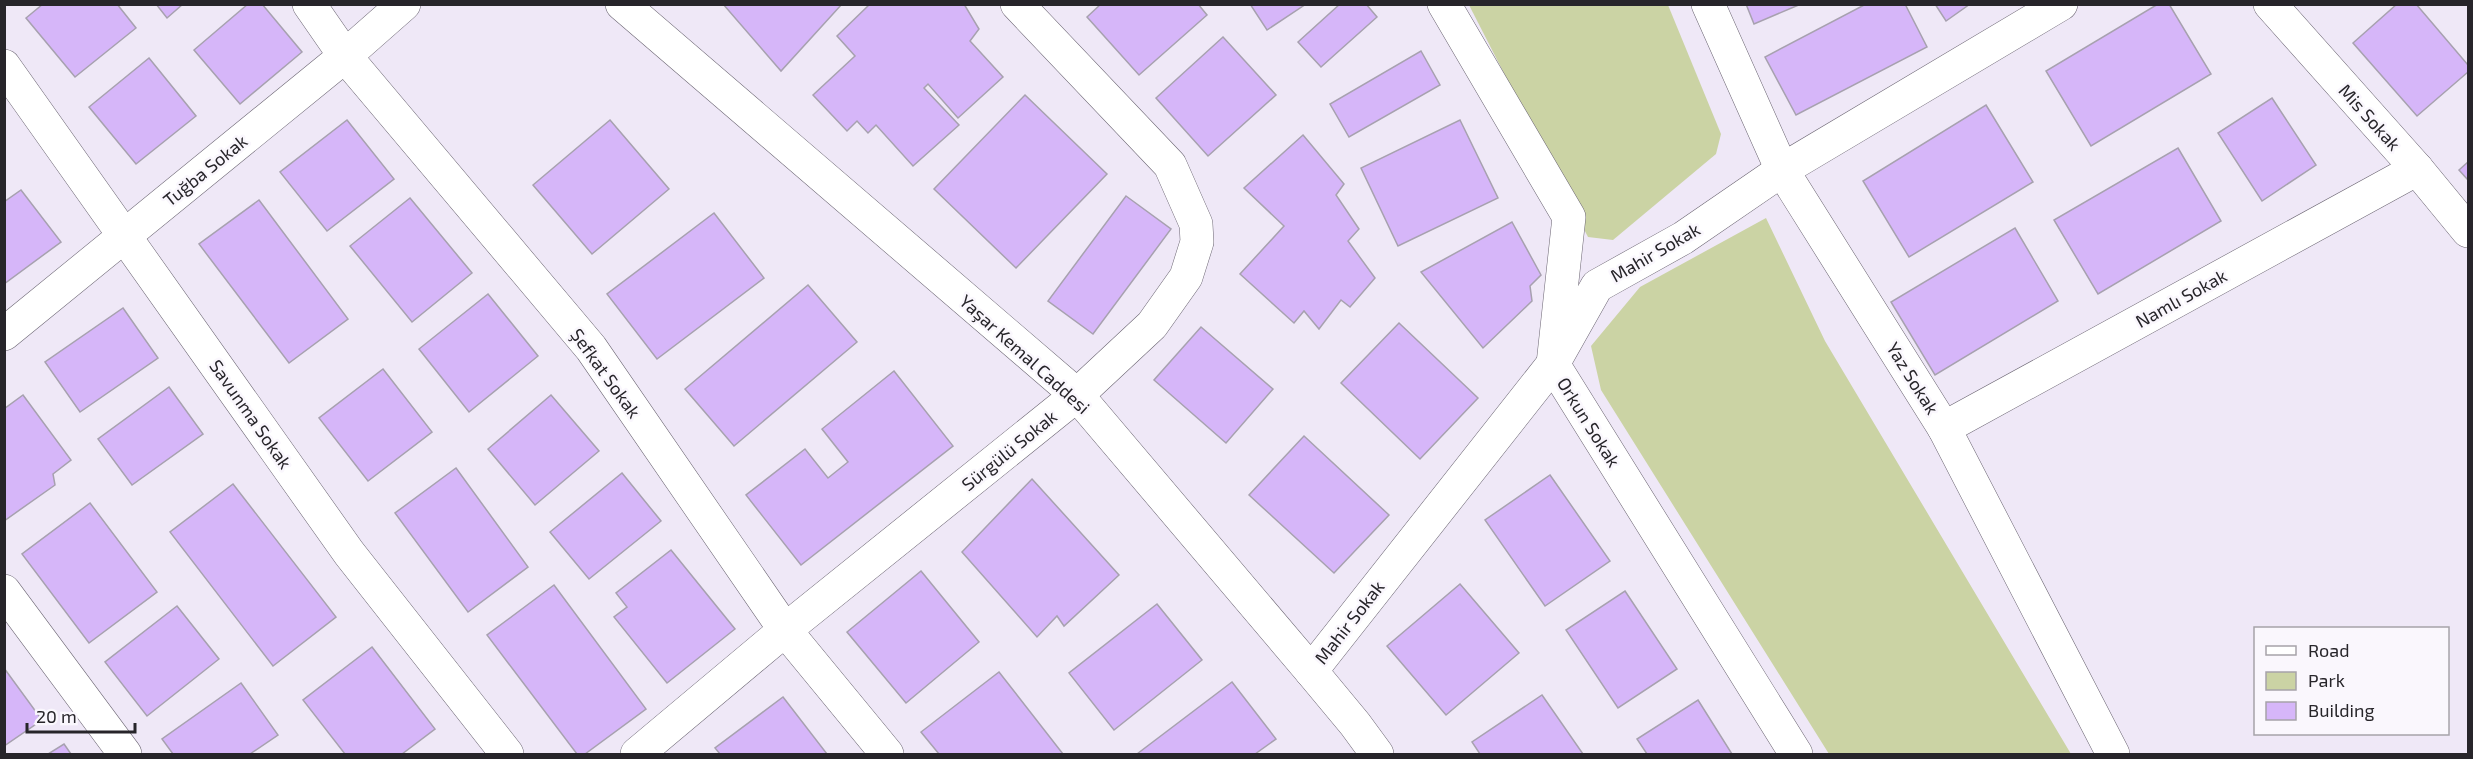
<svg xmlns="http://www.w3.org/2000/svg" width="2473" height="759" viewBox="0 0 2473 759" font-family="'Exo 2',sans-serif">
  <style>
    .green { fill: #cbd3a4 }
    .building { fill: #d6b6f9; stroke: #a7a1af; stroke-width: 1.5 }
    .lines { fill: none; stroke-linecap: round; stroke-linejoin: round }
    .minor-casing { stroke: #6b6572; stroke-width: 34 }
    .tertiary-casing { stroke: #6b6572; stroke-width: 34 }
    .minor { stroke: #fff; stroke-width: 33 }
    .tertiary { stroke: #fff; stroke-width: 33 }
    .labels { text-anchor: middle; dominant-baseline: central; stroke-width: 5; stroke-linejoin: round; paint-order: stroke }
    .street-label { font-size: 18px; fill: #27252a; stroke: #faf7fd }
  </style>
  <rect width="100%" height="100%" fill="#efe8f7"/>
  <g class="green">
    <polygon points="1469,5 1668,5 1721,134 1716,154 1613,240 1588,237"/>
    <polygon points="1766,218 1825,341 2071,754 1829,754 1601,390 1591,346 1640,287"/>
  </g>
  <g class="building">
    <polygon points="43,4 117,4 136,28 75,77 26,18"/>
    <polygon points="156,4 183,4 167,18"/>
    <polygon points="248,4 262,4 302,52 240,104 194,50"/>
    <polygon points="723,4 842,4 781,71"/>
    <polygon points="870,4 964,4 979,29 970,41 1003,77 958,118 928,84 924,88 959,125 913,166 876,125 868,133 857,121 847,131 813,95 855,56 837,36"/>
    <polygon points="1101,4 1198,4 1207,15 1139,75 1087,17"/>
    <polygon points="1250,4 1306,4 1267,30"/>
    <polygon points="1340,4 1366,4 1377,17 1321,67 1298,42"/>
    <polygon points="1746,4 1801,4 1754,24"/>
    <polygon points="1866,4 1905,4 1927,47 1796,115 1765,57"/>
    <polygon points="1935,4 1970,4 1946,21"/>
    <polygon points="2158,4 2169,4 2211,74 2091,146 2046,71"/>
    <polygon points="2397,4 2416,4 2468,65 2468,72 2417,116 2353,43"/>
    <polygon points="1223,37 1276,95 1208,156 1156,98"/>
    <polygon points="1421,51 1440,85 1349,137 1330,104"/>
    <polygon points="149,58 196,116 136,164 89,107"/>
    <polygon points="1025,95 1107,174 1016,268 934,189"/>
    <polygon points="2272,98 2316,165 2262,201 2218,133"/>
    <polygon points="1986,105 2033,182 1909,257 1863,181"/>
    <polygon points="347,120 394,179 327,231 280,172"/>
    <polygon points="610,120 669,189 592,254 533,185"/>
    <polygon points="1460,120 1498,198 1398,246 1361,168"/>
    <polygon points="1303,135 1344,184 1336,195 1359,229 1348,241 1375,278 1350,307 1341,300 1319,329 1304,311 1294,323 1240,274 1284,226 1244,188"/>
    <polygon points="2178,148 2221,221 2098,294 2054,220"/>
    <polygon points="2468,162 2468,180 2459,170"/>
    <polygon points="21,190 61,242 4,284 4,202"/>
    <polygon points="1126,196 1171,229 1093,334 1048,301"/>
    <polygon points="410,198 472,273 412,322 350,246"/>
    <polygon points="259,200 348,319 289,363 199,244"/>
    <polygon points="714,213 764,278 657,359 607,294"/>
    <polygon points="1512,222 1541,275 1530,286 1532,301 1483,348 1421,272"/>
    <polygon points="2015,228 2058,301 1935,375 1891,302"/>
    <polygon points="808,285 857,342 734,446 685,389"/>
    <polygon points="488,294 538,356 469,412 419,349"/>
    <polygon points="123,308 158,358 80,412 45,362"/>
    <polygon points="1399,323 1478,398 1420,459 1341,383"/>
    <polygon points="1201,327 1273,389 1226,443 1154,380"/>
    <polygon points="383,369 432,432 368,481 319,418"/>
    <polygon points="894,371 953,446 801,565 746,495 805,449 828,478 848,462 822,429"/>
    <polygon points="169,387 203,434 132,485 98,439"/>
    <polygon points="23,395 71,460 53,474 55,485 4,521 4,409"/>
    <polygon points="551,395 599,451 535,505 488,449"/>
    <polygon points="1304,436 1389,515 1334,573 1249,495"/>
    <polygon points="456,468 528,567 468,612 395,513"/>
    <polygon points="622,473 661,521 589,579 550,532"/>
    <polygon points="1550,475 1610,561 1545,606 1485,520"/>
    <polygon points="1032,479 1119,575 1064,626 1057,616 1037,637 962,552"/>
    <polygon points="233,484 336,617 273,666 170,532"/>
    <polygon points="90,503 157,592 89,643 22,554"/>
    <polygon points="671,550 735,629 667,683 614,617 627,607 616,593"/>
    <polygon points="921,571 979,642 906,703 847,632"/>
    <polygon points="1460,584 1519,653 1446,715 1387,646"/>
    <polygon points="554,585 646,709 585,754 577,754 487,635"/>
    <polygon points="1625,591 1677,669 1618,708 1566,630"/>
    <polygon points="1157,604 1202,660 1114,730 1069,673"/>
    <polygon points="177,606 219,659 147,716 105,662"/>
    <polygon points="372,647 435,729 402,754 345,754 303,700"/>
    <polygon points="4,668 42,720 4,746"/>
    <polygon points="999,672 1063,754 939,754 921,732"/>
    <polygon points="1232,682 1276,739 1255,754 1137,754"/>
    <polygon points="241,683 278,735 250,754 173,754 162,739"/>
    <polygon points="1542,695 1583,754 1480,754 1472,742"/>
    <polygon points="783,697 827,754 720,754 715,748"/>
    <polygon points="1698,700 1732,754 1647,754 1637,739"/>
    <polygon points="64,744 71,754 48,754"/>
  </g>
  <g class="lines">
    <g class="minor-casing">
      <g id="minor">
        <polyline points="309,4 345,56 591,348 785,630 887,754"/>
        <polyline points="1444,4 1569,217 1553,364 1796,754"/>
        <polyline points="1708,4 1782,170 1944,428 2113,754"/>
        <polyline points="2270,4 2417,169 2468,231"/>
        <polyline points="4,66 349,553 507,754"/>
        <polyline points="4,334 345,56 404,4"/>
        <polyline points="1944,428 2417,169"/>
        <polyline points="4,591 125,754"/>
        <polyline points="1311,671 1553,364 1597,286 1683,238 1782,170 2061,4"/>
        <polyline points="637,754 785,630 1077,395 1152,325 1186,277 1197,242 1196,224 1170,165 1017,4"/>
      </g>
    </g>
    <g class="tertiary-casing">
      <polyline id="tertiary" points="622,4 1077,395 1311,671 1355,724 1377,754"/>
    </g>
    <use href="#minor" class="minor"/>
    <use href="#tertiary" class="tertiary"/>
  </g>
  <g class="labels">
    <g class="street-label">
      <text transform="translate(2370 117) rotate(48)">Mis Sokak</text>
      <text transform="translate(205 170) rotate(-39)">Tuğba Sokak</text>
      <text transform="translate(1655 252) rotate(-30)">Mahir Sokak</text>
      <text transform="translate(2181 298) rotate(-29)">Namlı Sokak</text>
      <text transform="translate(1025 354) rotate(42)">Yaşar Kemal Caddesi</text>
      <text transform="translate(606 373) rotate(54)">Şefkat Sokak</text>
      <text transform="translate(1913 378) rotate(58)">Yaz Sokak</text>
      <text transform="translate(251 414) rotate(55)">Savunma Sokak</text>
      <text transform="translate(1589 422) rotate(58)">Orkun Sokak</text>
      <text transform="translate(1009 450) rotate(-39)">Sürgülü Sokak</text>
      <text transform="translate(1349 622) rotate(-52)">Mahir Sokak</text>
    </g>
  </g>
  <rect width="2473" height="759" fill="none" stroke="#27252a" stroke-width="12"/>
  <rect x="2254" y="627" width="195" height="108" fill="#faf7fd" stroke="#a6a3a9" stroke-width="1.5"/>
  <rect x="2266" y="646" width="30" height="9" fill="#ffffff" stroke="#a6a3a9" stroke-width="1.5"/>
  <text x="2308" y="657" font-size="18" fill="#27252a">Road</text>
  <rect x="2266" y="672" width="30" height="18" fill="#cbd3a4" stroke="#a6a3a9" stroke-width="1.5"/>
  <text x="2308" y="687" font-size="18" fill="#27252a">Park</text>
  <rect x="2266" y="702" width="30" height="18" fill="#d6b6f9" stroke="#a6a3a9" stroke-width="1.5"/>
  <text x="2308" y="717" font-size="18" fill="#27252a">Building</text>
  <path d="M27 723v9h108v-9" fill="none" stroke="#27252a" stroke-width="3"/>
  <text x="36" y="723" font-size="18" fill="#27252a" stroke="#faf7fd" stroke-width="4.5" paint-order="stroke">20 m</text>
</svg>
